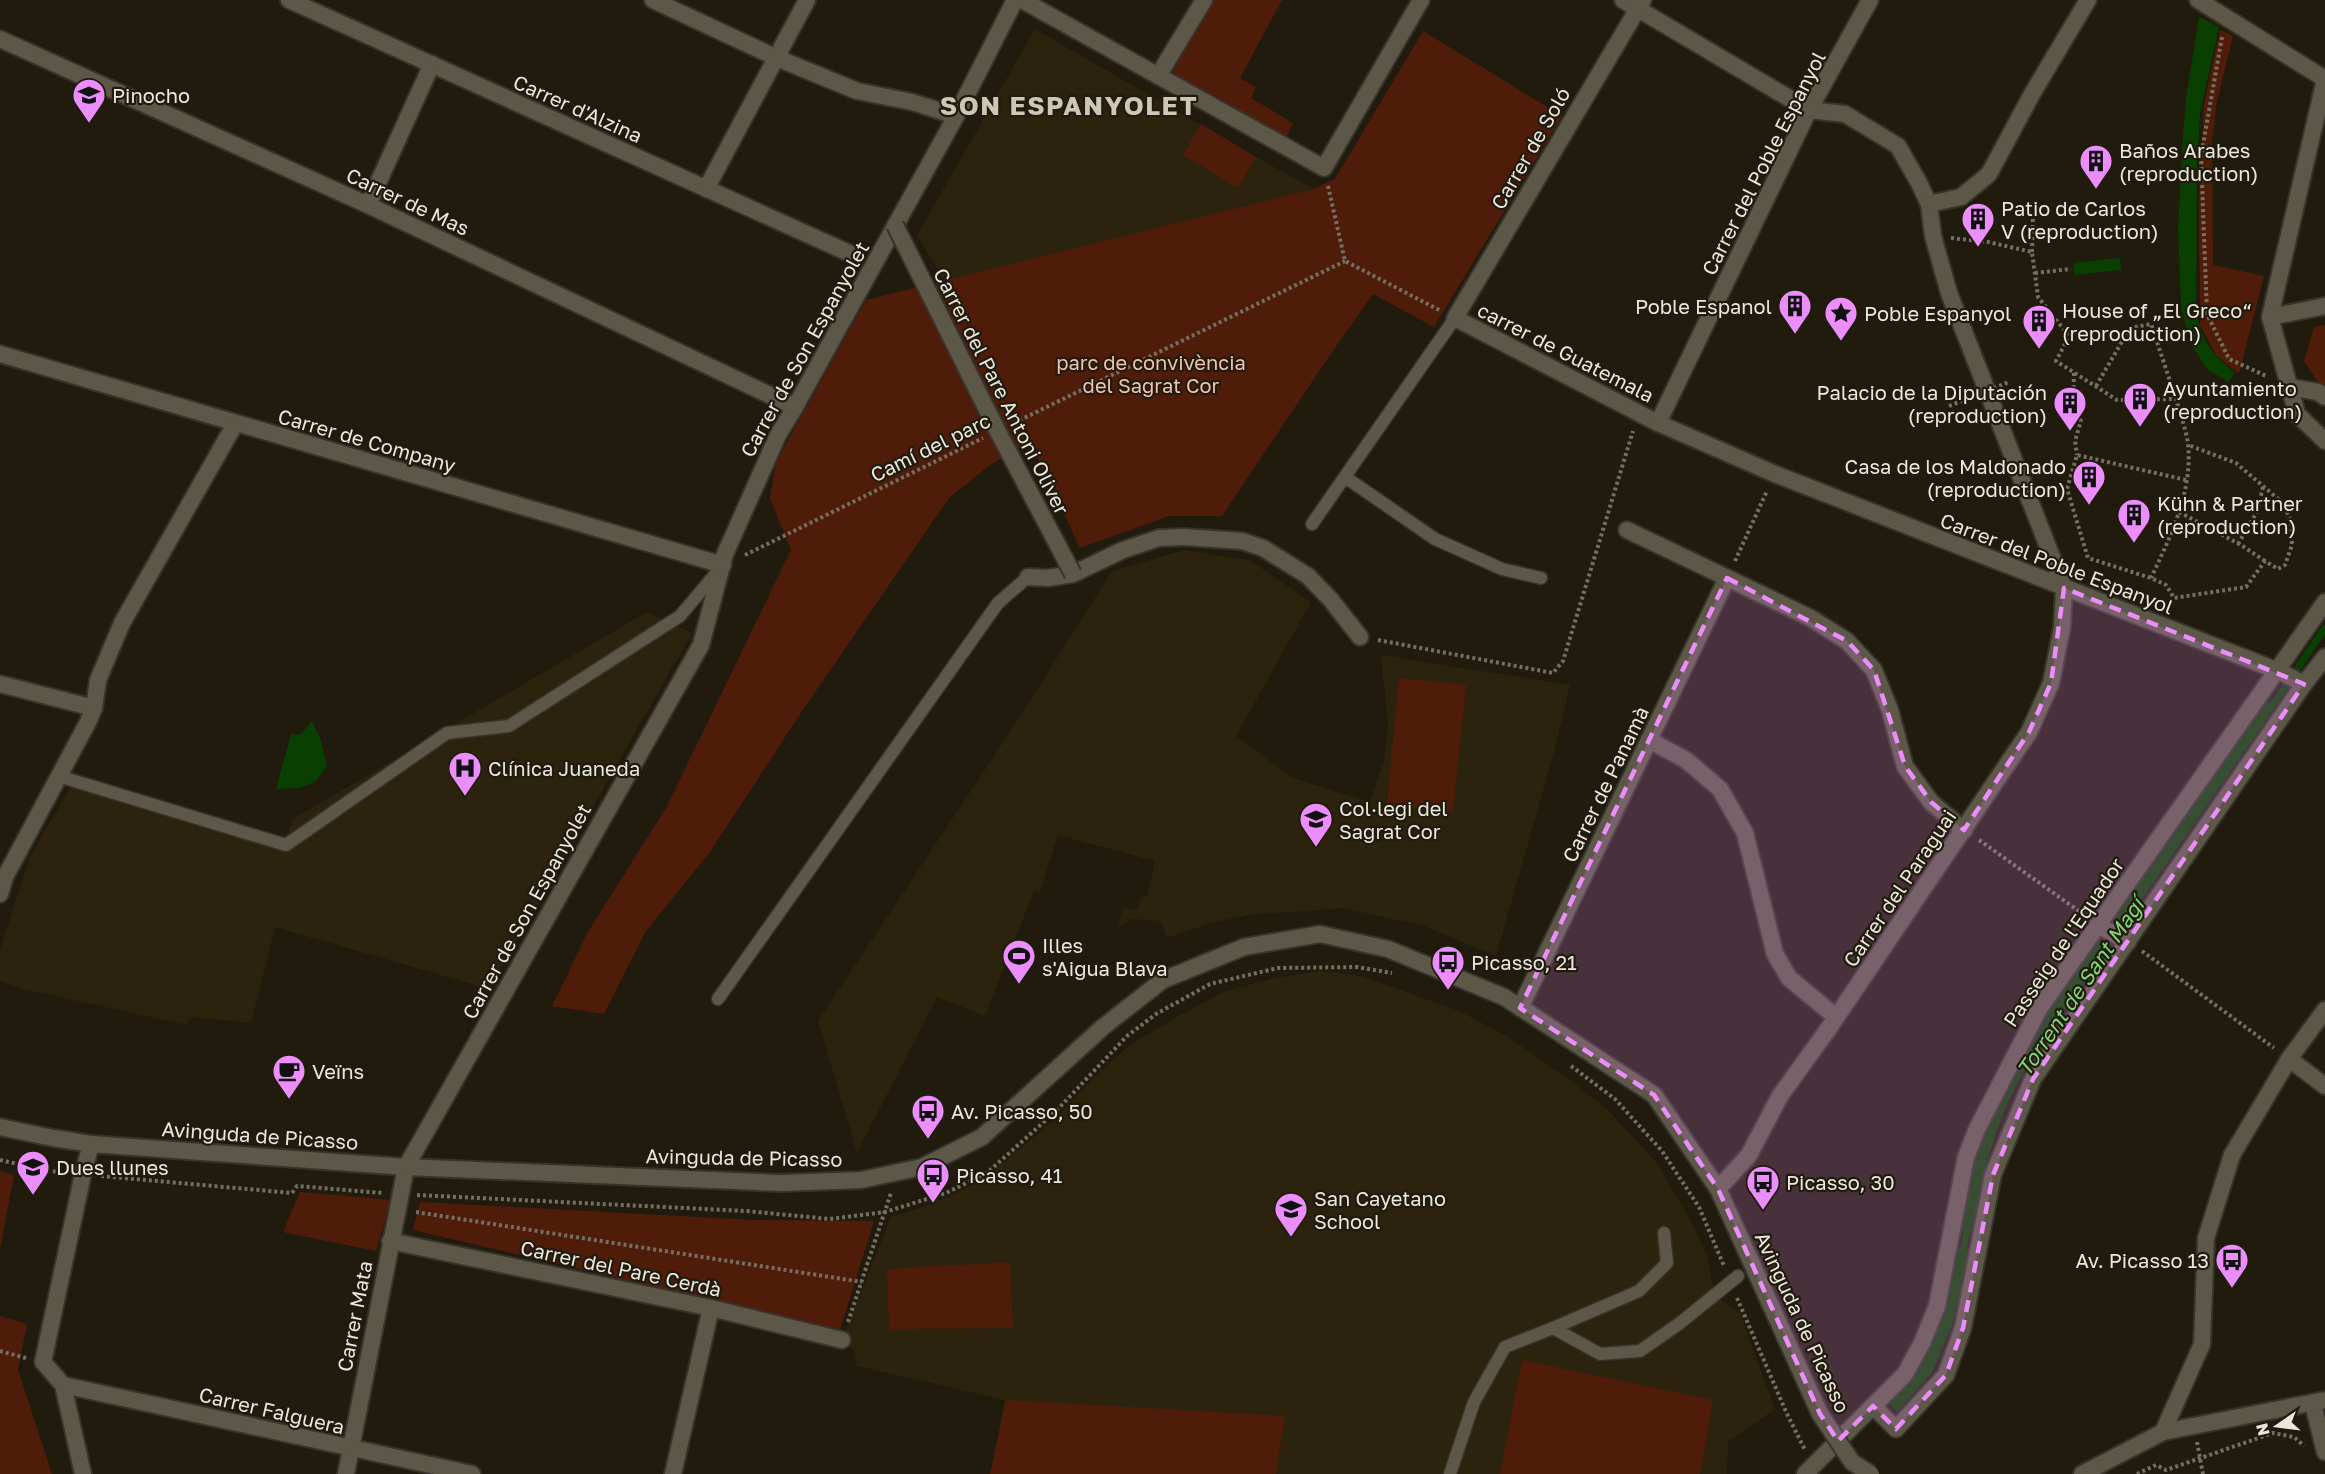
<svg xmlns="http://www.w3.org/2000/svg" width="2325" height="1474" viewBox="0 0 2325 1474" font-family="'Golos Text',sans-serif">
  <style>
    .built { fill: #2b230e }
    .green { fill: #501c0a }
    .water { fill: #0a3f02 }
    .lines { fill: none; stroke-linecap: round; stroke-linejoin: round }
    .stream { stroke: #0a3f02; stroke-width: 7 }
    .service-casing { stroke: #36332c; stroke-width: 15 }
    .minor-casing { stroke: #36332c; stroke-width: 20 }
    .tertiary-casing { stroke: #36332c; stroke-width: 20 }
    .path { stroke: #736f62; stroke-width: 4; stroke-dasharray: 3 3; stroke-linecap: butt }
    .service { stroke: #5d5747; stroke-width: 12 }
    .minor { stroke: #5d5747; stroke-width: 16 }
    .tertiary { stroke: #5d5747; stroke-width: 16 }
    .minor-bridge-casing { stroke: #36332c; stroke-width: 20; stroke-linecap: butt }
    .tertiary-bridge-casing { stroke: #36332c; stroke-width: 20; stroke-linecap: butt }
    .path-bridge { stroke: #736f62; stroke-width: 4; stroke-dasharray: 3 3; stroke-linecap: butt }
    .minor-bridge { stroke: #5d5747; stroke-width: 16 }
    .tertiary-bridge { stroke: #5d5747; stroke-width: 16 }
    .marked { fill: #eb8dfb; fill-opacity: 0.2; stroke: #eb8dfb; stroke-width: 4.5; stroke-dasharray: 12 8; stroke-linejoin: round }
    .labels { text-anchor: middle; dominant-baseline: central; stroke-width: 4.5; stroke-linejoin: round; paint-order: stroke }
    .poi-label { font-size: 20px; fill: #ebe7de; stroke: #201b0c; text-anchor: start }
    .street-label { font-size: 20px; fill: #ebe7de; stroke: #201b0c }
    .park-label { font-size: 20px; fill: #f4c1b1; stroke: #201b0c }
    .water-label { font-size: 21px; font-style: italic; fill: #81d774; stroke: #201b0c }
    .district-label { font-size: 26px; font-weight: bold; letter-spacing: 1.5px; fill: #cec7b5; stroke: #201b0c }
  </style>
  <rect width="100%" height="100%" fill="#201b0c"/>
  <g class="built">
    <polygon points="1035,29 1256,157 1314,189 945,282 917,235"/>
    <polygon points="1184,550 1249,560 1311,602 1236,736 1293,778 1370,802 1384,760 1388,726 1381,655 1570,685 1556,745 1496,956 1424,926 1343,908 1248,915 1208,924 1167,938 1161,921 1131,919 1118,927 1123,907 1138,910 1141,897 1147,897 1155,861 1058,835 1040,892 1034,891 985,1016 937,997 857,1153 818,1021 1014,726 1112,571"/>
    <polygon points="647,612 692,633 489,989 275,927 251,1023 190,1017 187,1025 23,989 0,981 0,949 31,854 78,775 286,839 293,819"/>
    <polygon points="1323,971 1361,976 1457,1010 1505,1035 1569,1079 1608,1110 1657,1163 1691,1221 1707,1256 1715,1296 1740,1313 1775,1409 1728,1442 1727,1474 990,1474 1005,1400 857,1366 854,1350 842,1340 891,1217 923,1207 963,1190 1000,1165 1054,1120 1096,1075 1130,1045 1184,1013 1223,992 1275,978"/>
  </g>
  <g class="green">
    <polygon points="1211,0 1282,0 1240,78 1256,87 1251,98 1293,123 1285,140 1167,74"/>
    <polygon points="2220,30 2233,36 2217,101 2212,142 2213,265 2264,276 2239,374 2216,355 2200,325 2199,205 2204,104"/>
    <polygon points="1423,31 1562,116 1434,327 1373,294 1330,355 1222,516 1169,516 1080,548 1030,442 990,465 949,498 802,711 710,852 646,931 604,1014 552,1006 588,932 666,808 791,550 770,498 776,462 866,300 1314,189 1335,179"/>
    <polygon points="1201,124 1256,157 1238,188 1183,155"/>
    <polygon points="2325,325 2325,388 2319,384 2304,361 2314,327"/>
    <polygon points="1399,678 1466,685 1453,811 1387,805"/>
    <polygon points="0,1171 14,1175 0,1249"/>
    <polygon points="300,1192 391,1200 376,1251 283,1232"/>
    <polygon points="420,1202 754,1220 874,1221 840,1330 413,1230"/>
    <polygon points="1010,1262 1013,1328 889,1329 887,1269"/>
    <polygon points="0,1316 27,1324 18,1370 52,1474 0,1474"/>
    <polygon points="1522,1360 1713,1400 1700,1474 1500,1474"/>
    <polygon points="1006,1400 1285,1416 1276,1474 990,1474"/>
  </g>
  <g class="water">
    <path d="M2199,17L2219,27L2200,113L2197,167L2196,311C2203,344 2210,351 2235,373L2228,382L2206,368L2190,342L2181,307L2178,226L2183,136L2186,99Z"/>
    <polygon points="2120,258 2121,270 2075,275 2073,263"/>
    <polygon points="2263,697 2276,706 2123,927 2110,918"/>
    <polygon points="312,721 320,737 327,766 315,782 299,788 276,789 291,734 300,735"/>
    <path d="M2095,939L2110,948C2071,1003 2024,1058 2000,1122C1986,1158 1980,1196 1974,1233L1956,1232L1973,1150L2031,1031Z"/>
    <polygon points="1954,1246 1970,1249 1953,1323 1932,1373 1897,1412 1888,1402"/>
  </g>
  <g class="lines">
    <g class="stream">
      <polyline points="2269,710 2325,628"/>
      <polyline points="2102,952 2125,919"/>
      <polyline points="1962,1256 1968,1225"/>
    </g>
    <g class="service-casing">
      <g id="service">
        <polyline points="1345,477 1435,539 1502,569 1541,578"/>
        <polyline points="1312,524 1455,318"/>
        <polyline points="58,776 286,845 447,733 509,726 680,616 718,571"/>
        <polyline points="718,999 998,603 1028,577"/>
        <polyline points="1553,1328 1639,1291 1667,1263 1664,1233"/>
        <polyline points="1450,1474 1474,1402 1505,1347 1553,1328 1600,1354 1640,1351 1680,1323 1738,1276"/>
      </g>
    </g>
    <g class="minor-casing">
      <g id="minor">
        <polyline points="289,0 849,253"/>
        <polyline points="653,0 777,58 857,91 912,102 956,116"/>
        <polyline points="1022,0 1324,168 1421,0"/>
        <polyline points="1623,0 1809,110 1845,114 1898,146 1919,183 1929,204 1933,236 1949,293 2064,588 2062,627 2051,683 2029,732 1831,1025 1780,1096 1749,1155 1718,1189"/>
        <polyline points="1643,0 1455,318 1658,423 1775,474 2281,672 2304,684"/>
        <polyline points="2198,0 2325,79"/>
        <polyline points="0,39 368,205 795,407 778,435 725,554 701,645 406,1167 346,1474"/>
        <polyline points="1158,76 1204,0"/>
        <polyline points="2325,79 2270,317 2297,414 2325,441"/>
        <polyline points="706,189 807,0"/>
        <polyline points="1929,204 1961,197 1989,174 2032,94 2088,0"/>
        <polyline points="368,205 432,64"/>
        <polyline points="2270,317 2325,306"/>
        <polyline points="0,354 723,565"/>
        <polyline points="2289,387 2318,392 2325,397"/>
        <polyline points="1658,423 1809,110 1870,0"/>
        <polyline points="1627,530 1811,618 1847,641 1874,670 1890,710 1905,766 1931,802 1964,830"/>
        <polyline points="1028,577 1048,578 1073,574 1123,550 1159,538 1184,537 1242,541 1263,548 1308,576 1331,600 1360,637"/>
        <polyline points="0,684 94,708"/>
        <polyline points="1649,740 1686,760 1720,789 1745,833 1775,954 1789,978 1836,1017"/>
        <polyline points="0,894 5,877 88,722 94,708 98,680 122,623 235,424"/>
        <polyline points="2098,925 2128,942"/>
        <polyline points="1520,1008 1727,578"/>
        <polyline points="2289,1059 2325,1086"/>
        <polyline points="390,1241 711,1308 842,1340"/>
        <polyline points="63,1385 472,1474"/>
        <polyline points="2313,1404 2325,1452"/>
        <polyline points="1873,1406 1896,1429 1946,1375 1963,1328 1993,1175 2033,1079 2304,684 2325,657"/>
        <polyline points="83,1474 63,1385 43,1362 83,1174 91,1144"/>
        <polyline points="673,1474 711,1308"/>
        <polyline points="1805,1474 1905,1374 1922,1343 1937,1306 1966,1157 1977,1129 2039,1009 2325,602"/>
      </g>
    </g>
    <g class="tertiary-casing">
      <g id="tertiary">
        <polyline points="795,407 956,116 1015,0"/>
        <polyline points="0,1127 53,1138 91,1144 406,1167 782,1183 861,1180 922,1167 982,1137 1103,1027 1163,980 1244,947 1320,934 1388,949 1504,997 1654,1095 1718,1189 1820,1414"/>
        <polyline points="2163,1432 2202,1344 2206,1238 2232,1155 2289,1059 2325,1010"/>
        <polyline points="2082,1474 2163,1432 2325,1400"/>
      </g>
    </g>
    <g class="path">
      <polyline points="2222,37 2201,156 2207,314 2229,359 2266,376"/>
      <polyline points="1328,186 1345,261 1441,311"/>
      <path d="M1951,238L1988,242L2032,252L2038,297L2069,336L2056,361L2117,400L2176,399C2180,414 2186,429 2188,444C2193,492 2170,537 2151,578"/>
      <polyline points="2032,252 2033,215 2041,211"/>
      <polyline points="2035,273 2071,269"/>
      <polyline points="2074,373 2073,409 2081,421 2075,441 2077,455"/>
      <polyline points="2096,386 2130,328 2151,324 2176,399"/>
      <polyline points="1014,423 1345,261"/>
      <polyline points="2186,480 2077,455 2067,489 2088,558 2151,578 2166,585 2174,598 2246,587 2265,561 2278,569 2285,565 2292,545 2291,522 2284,504 2236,463 2188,445"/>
      <polyline points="2179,512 2241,545 2265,561"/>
      <polyline points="2238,544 2257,512 2263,487"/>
      <polyline points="745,555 983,438"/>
      <polyline points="1735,561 1767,491"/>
      <polyline points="1378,640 1553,673 1563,661 1633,431"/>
      <polyline points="1979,840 2083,914"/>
      <polyline points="2142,951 2274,1048"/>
      <polyline points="1571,1066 1615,1099 1662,1151 1699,1207 1724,1266"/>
      <polyline points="0,1160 50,1171 66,1173"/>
      <polyline points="101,1176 292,1193 297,1186 383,1193"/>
      <polyline points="417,1195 746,1211 830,1219 885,1212 946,1193 987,1173 1057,1110 1127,1036 1156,1014 1210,984 1278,968 1357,967 1392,973"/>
      <polyline points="416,1212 862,1282"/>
      <polyline points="1737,1298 1787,1414 1805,1450"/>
      <polyline points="848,1322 891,1193"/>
      <polyline points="0,1351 26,1358"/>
      <polyline points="2197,1442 2203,1474"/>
      <polyline points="2137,1474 2156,1465 2166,1470 2273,1433 2294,1437 2304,1446"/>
    </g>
    <use href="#service" class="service"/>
    <use href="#minor" class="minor"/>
    <use href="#tertiary" class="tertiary"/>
    <g class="minor-bridge-casing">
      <polyline id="minor-bridge" points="895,225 997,430 1073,574"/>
    </g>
    <g class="tertiary-bridge-casing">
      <polyline id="tertiary-bridge" points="1820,1414 1852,1462 1871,1474"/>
    </g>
    <polyline class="path-bridge" points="1949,406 2009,382"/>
    <use href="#minor-bridge" class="minor-bridge"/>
    <use href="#tertiary-bridge" class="tertiary-bridge"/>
  </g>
  <path class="marked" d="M1727,578L1847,641L1874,670L1905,766L1931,802L1964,830L2029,732L2051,683L2064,588L2304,684L2033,1079L1993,1175L1963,1328L1946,1375L1896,1429L1873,1406L1838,1441L1820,1414L1718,1189L1654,1095L1520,1008Z"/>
  <defs>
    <g id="school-pin" transform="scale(1.725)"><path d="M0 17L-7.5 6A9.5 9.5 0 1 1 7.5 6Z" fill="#eb8dfb" stroke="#201b0c"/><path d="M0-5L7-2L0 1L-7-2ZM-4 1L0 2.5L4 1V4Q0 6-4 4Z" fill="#111"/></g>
    <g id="building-pin" transform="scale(1.725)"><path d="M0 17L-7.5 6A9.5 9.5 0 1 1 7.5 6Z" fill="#eb8dfb" stroke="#201b0c"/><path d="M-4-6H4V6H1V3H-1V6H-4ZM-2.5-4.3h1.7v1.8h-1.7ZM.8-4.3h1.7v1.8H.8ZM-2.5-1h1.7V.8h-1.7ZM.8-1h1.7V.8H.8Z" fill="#111"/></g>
    <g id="sight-pin" transform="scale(1.725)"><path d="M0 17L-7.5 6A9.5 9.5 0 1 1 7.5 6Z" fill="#eb8dfb" stroke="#201b0c"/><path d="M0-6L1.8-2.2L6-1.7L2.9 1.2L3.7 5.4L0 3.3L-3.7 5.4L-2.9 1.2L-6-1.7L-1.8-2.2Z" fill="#111"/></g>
    <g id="hospital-pin" transform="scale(1.725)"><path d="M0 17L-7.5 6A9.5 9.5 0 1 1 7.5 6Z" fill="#eb8dfb" stroke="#201b0c"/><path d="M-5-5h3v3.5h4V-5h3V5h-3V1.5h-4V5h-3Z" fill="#111"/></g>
    <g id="stadium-pin" transform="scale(1.725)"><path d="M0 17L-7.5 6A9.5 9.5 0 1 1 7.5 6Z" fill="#eb8dfb" stroke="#201b0c"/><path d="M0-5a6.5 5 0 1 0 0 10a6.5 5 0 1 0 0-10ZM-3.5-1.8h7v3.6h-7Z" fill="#111"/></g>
    <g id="bus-pin" transform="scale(1.725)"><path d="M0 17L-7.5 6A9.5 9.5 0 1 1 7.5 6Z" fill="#eb8dfb" stroke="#201b0c"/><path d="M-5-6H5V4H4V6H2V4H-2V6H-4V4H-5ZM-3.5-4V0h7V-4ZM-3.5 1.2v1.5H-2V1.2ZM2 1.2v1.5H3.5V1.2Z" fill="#111"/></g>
    <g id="cafe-pin" transform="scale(1.725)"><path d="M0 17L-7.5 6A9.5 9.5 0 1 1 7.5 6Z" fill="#eb8dfb" stroke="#201b0c"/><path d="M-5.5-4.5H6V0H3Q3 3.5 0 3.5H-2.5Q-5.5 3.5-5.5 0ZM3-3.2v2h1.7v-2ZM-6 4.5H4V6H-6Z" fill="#111"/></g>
  </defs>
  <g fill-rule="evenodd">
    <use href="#school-pin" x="89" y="95"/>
    <use href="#building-pin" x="2096" y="161"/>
    <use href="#building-pin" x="1978" y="219"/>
    <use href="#building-pin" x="1795" y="306"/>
    <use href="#sight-pin" x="1841" y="313"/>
    <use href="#building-pin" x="2039" y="321"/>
    <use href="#building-pin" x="2140" y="399"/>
    <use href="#building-pin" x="2070" y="403"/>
    <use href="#building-pin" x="2089" y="477"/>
    <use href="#building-pin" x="2134" y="515"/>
    <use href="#hospital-pin" x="465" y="768"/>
    <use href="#school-pin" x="1316" y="819"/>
    <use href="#stadium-pin" x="1019" y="956"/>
    <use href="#bus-pin" x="1448" y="962"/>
    <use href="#cafe-pin" x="289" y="1071"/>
    <use href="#bus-pin" x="928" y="1111"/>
    <use href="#school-pin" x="33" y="1167"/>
    <use href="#bus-pin" x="933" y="1175"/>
    <use href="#bus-pin" x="1763" y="1182"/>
    <use href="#school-pin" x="1291" y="1209"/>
    <use href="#bus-pin" x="2232" y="1260"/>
  </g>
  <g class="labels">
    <g class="poi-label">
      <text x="112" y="95">Pinocho</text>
      <text x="2119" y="150">Baños Arabes<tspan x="2119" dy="23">(reproduction)</tspan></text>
      <text x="2001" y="208">Patio de Carlos<tspan x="2001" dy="23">V (reproduction)</tspan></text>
      <text x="1772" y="306" text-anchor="end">Poble Espanol</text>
      <text x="2062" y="310">House of „El Greco“<tspan x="2062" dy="23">(reproduction)</tspan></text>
      <text x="1864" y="313">Poble Espanyol</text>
      <text x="2163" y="388">Ayuntamiento<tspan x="2163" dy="23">(reproduction)</tspan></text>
      <text x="2047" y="392" text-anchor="end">Palacio de la Diputación<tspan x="2047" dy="23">(reproduction)</tspan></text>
      <text x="2066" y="466" text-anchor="end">Casa de los Maldonado<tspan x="2066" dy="23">(reproduction)</tspan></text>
      <text x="2157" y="503">Kühn &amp; Partner<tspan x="2157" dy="23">(reproduction)</tspan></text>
      <text x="488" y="768">Clínica Juaneda</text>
      <text x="1339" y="808">Col·legi del<tspan x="1339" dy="23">Sagrat Cor</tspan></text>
      <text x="1042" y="945">Illes<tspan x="1042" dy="23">s'Aigua Blava</tspan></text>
      <text x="1471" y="962">Picasso, 21</text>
      <text x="312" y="1071">Veïns</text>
      <text x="951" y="1111">Av. Picasso, 50</text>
      <text x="56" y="1167">Dues llunes</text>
      <text x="956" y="1175">Picasso, 41</text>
      <text x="1786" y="1182">Picasso, 30</text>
      <text x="1314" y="1198">San Cayetano<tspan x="1314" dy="23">School</tspan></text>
      <text x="2209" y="1260" text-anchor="end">Av. Picasso 13</text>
    </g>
    <g class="street-label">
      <text transform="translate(578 108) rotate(24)">Carrer d'Alzina</text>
      <text transform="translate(1530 148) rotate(-60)">Carrer de Soló</text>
      <text transform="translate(1763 163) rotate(-63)">Carrer del Poble Espanyol</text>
      <text transform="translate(408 201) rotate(25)">Carrer de Mas</text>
      <text transform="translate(804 349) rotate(-61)">Carrer de Son Espanyolet</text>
      <text transform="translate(1566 352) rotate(27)">carrer de Guatemala</text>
      <text transform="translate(1002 391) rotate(63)">Carrer del Pare Antoni Oliver</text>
      <text transform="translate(367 440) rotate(16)">Carrer de Company</text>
      <text transform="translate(930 447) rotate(-26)">Camí del parc</text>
      <text transform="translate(2057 563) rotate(21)">Carrer del Poble Espanyol</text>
      <text transform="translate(1605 784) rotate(-64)">Carrer de Panamà</text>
      <text transform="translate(1899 888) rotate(-56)">Carrer del Paraguai</text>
      <text transform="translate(526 911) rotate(-61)">Carrer de Son Espanyolet</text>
      <text transform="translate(2063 942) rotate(-56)">Passeig de l'Equador</text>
      <text transform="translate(260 1135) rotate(4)">Avinguda de Picasso</text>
      <text transform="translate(744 1157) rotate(1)">Avinguda de Picasso</text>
      <text transform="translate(621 1268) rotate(12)">Carrer del Pare Cerdà</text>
      <text transform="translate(354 1316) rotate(-79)">Carrer Mata</text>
      <text transform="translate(1803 1322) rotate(65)">Avinguda de Picasso</text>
      <text transform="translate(272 1410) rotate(13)">Carrer Falguera</text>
    </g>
    <g class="park-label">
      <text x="1151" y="362">parc de convivència<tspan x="1151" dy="23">del Sagrat Cor</tspan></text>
    </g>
    <g class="water-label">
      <text transform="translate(2080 987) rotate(-56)">Torrent de Sant Magí</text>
    </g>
    <g class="district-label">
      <text x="1069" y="105">SON ESPANYOLET</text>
    </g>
  </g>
  <g transform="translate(2277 1426) rotate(256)" stroke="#201b0c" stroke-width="4.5" paint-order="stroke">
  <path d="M0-4.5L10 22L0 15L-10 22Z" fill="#ebe7de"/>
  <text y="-9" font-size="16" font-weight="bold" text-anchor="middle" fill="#ebe7de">N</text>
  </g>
</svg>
